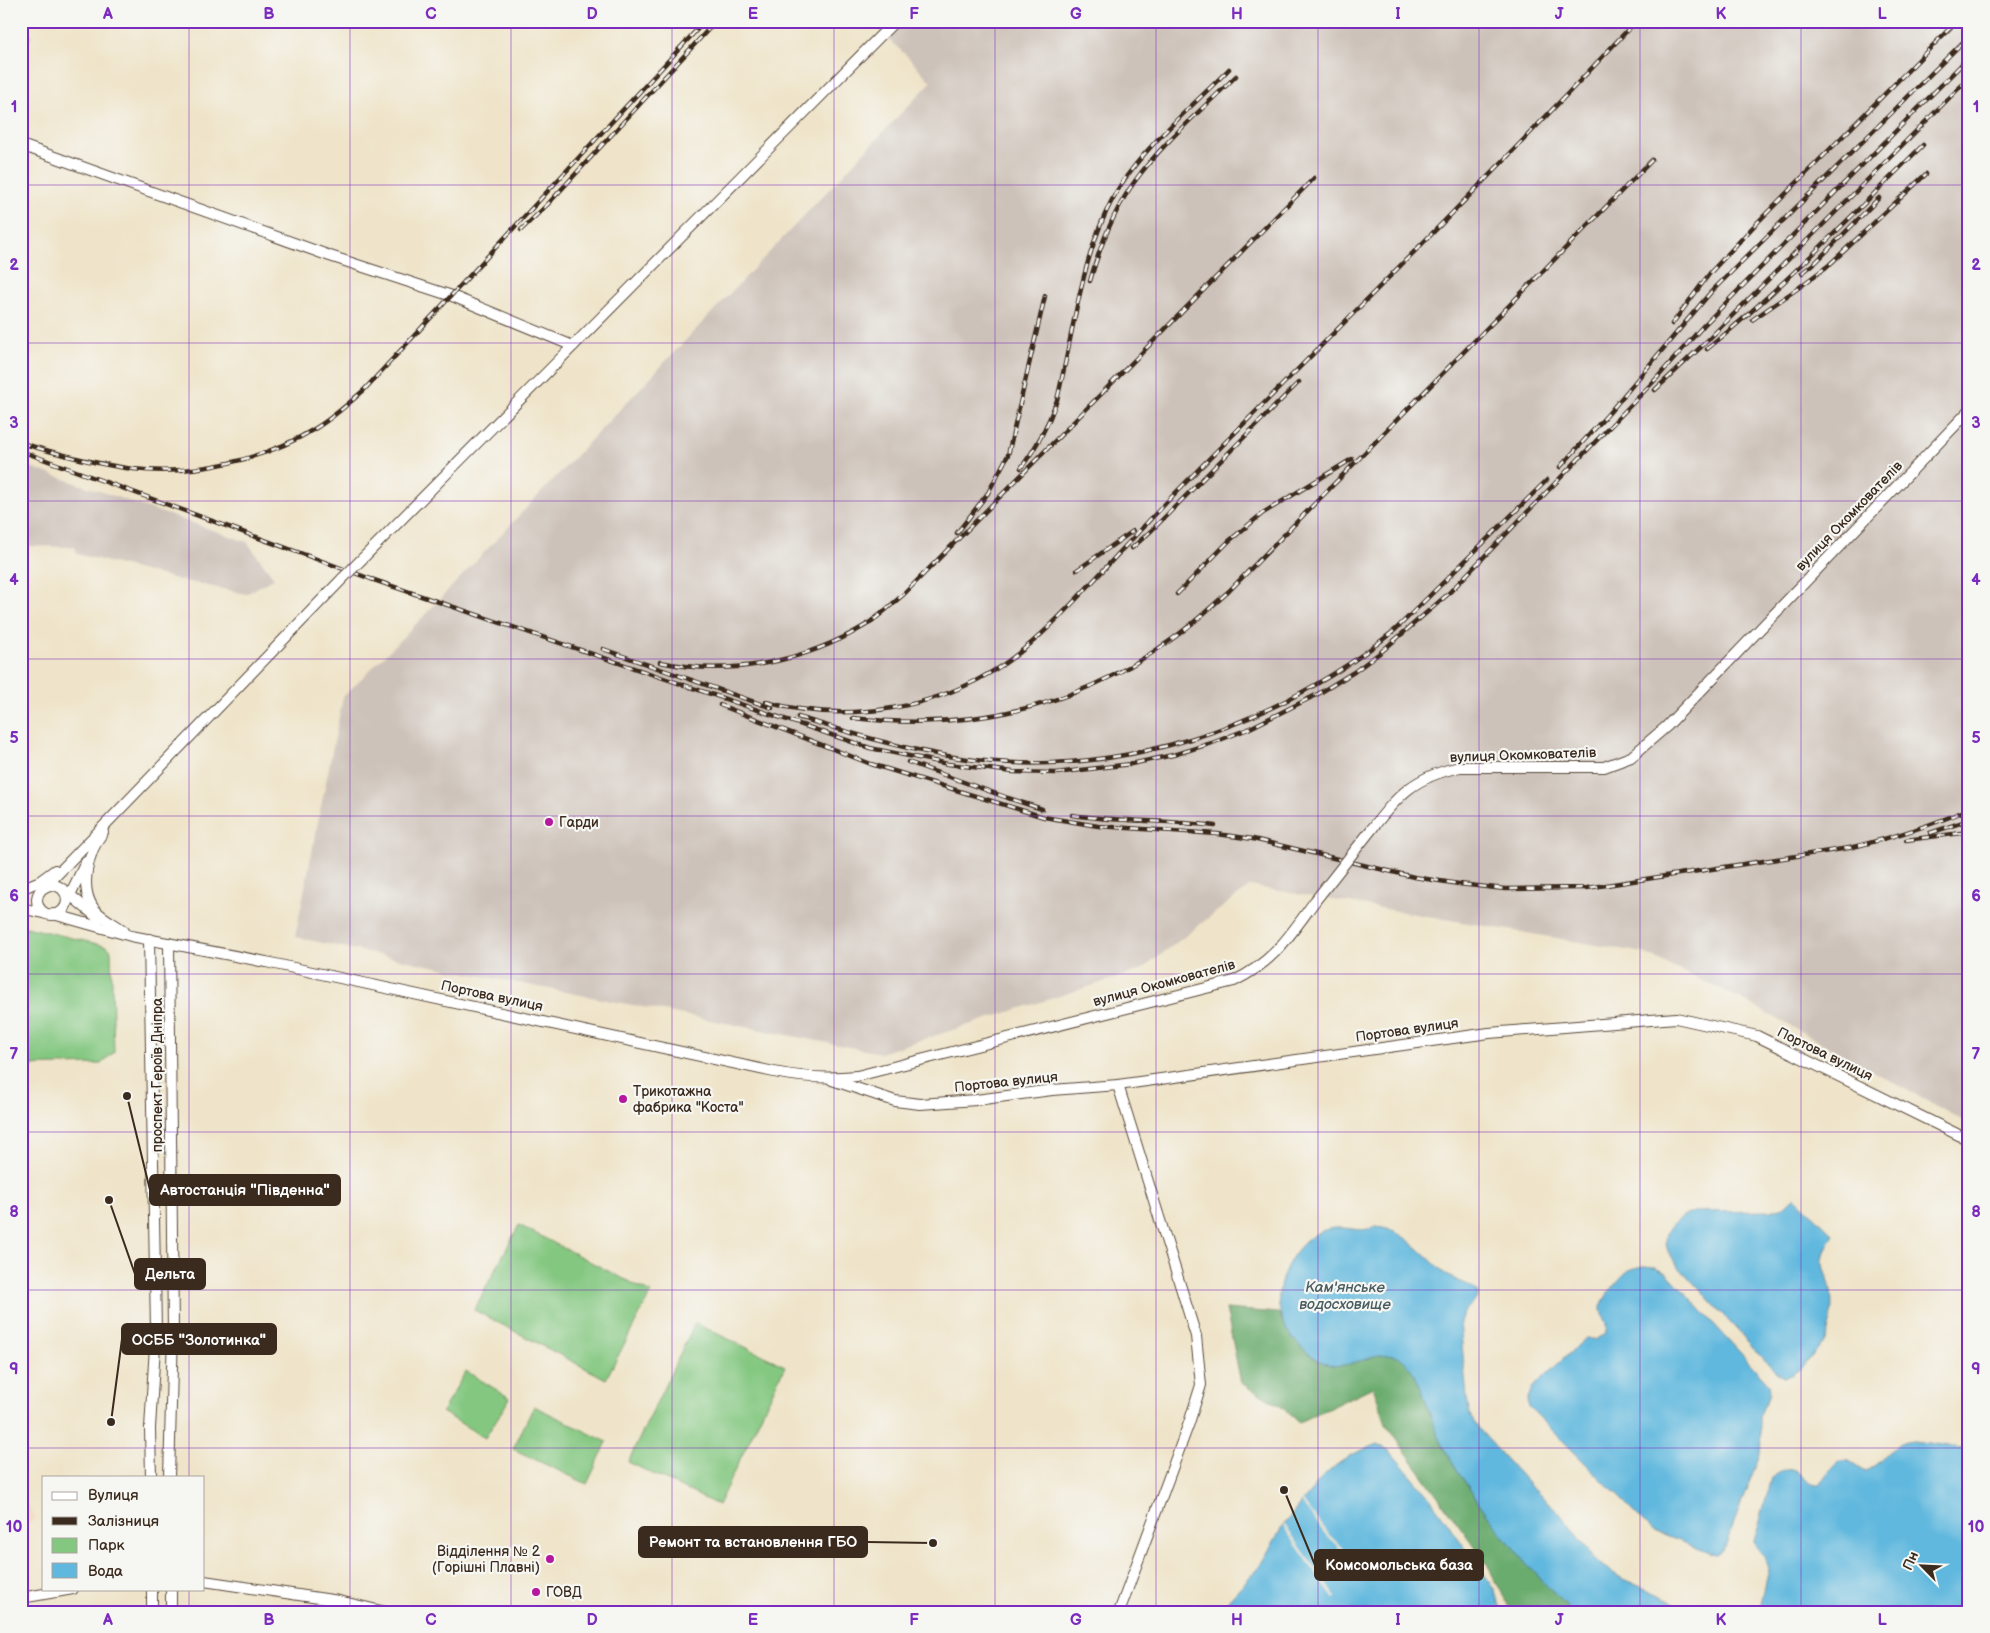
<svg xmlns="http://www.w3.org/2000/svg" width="1990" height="1633" viewBox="0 0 1990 1633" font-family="'Balsamiq Sans',sans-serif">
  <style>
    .built { fill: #efd6bb }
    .industrial { fill: #cdc2b9 }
    .green { fill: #83c780; stroke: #5f784f }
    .forest { fill: #6aac6e; stroke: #526b46 }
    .water { fill: #61b8de; stroke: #4e717e }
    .pier { fill: #efe4c9 }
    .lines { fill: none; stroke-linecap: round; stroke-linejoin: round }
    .minor-casing { stroke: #564638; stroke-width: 12 }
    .minor { stroke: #fff; stroke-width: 10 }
    .rail-casing { stroke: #3b2a1e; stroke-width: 4.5 }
    .rail { stroke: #f6f6f2; stroke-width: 2.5; stroke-dasharray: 8; stroke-linecap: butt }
    .minor-bridge-casing { stroke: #564638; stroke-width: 12; stroke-linecap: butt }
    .minor-bridge { stroke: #fff; stroke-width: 10 }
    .grid { fill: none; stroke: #7b2cbf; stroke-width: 1; stroke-opacity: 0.55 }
    .poi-dot { fill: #b5179e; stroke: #f6f6f2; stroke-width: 2 }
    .labels { text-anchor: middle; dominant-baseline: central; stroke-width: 4.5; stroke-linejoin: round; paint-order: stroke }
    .street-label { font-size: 14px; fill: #3b2a1e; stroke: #f6f6f2 }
    .poi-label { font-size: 14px; fill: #3b2a1e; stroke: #f6f6f2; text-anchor: start }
    .water-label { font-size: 15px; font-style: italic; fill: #485c61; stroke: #f6f6f2 }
    .leader { fill: none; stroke: #3b2a1e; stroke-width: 2 }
    .callout-dot { fill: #3b2a1e; stroke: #f6f6f2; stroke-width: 2 }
    .callout { fill: #3b2a1e; stroke: #3b2a1e; stroke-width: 2 }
    .callout-label { font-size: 15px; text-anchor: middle; font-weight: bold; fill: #fff }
    .neatline { fill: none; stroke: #7b2cbf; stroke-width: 2 }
    .grid-label { font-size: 16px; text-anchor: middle; font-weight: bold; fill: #7b2cbf }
  </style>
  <rect width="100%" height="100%" fill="#f6f6f2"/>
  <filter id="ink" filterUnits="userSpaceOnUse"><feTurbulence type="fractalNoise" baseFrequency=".02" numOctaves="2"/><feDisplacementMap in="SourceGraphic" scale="10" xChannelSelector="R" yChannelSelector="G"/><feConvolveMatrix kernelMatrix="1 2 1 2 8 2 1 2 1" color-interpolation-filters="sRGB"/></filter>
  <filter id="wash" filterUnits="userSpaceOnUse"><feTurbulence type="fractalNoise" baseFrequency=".0096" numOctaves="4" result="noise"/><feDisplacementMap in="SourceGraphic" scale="20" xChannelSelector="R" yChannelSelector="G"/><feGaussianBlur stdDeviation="1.12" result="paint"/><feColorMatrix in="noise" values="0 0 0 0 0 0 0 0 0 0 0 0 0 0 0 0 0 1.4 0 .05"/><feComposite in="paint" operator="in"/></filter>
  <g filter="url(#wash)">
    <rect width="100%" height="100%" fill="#efe4c9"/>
    <polygon class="built" points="21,1492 36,1519 21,1527"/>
    <g class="industrial">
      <polygon points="872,21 1969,21 1969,1124 1741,999 1644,953 1250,886 1141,970 880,1053 451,970 295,937 343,697 419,621 931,82 907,56 875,27"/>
      <polygon points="21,23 32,35 21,65"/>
      <polygon points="21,464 247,542 274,578 246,594 176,579 77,554 75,547 21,546"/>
    </g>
    <g class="green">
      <polygon points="22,926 106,946 111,950 114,1052 101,1064 21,1066"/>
      <polygon points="519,1225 651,1293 606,1379 474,1310"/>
      <polygon points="695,1323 785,1366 718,1505 628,1462"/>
      <polygon points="466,1371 510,1398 485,1438 442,1412"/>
      <polygon points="534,1406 607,1442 587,1484 513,1449"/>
    </g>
    <path class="forest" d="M1226,1309L1279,1313C1284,1327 1291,1336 1301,1347C1309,1354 1320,1363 1330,1365C1350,1370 1385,1345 1403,1360C1422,1375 1432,1425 1444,1448C1478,1508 1524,1564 1572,1612H1512L1485,1561L1387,1426L1373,1387L1299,1422L1279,1405L1241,1383Z"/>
    <g class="water">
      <path d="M1795,1197L1834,1235C1829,1243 1824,1250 1823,1260C1822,1270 1828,1277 1830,1286C1834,1303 1832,1331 1821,1346C1818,1351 1812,1356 1808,1360C1800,1368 1794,1376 1783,1377L1774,1370L1677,1265C1674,1261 1670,1256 1668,1251C1660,1230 1677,1218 1694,1212L1771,1211L1784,1207Z"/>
      <path d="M1376,1227C1405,1228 1426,1259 1449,1276C1457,1282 1473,1284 1478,1293L1475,1301L1463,1313L1460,1322L1467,1398L1470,1416L1478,1428L1532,1488L1558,1511L1599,1564L1623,1579L1664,1597L1688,1612H1572C1524,1564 1478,1508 1445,1449C1430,1423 1426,1390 1409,1366C1390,1340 1354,1370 1331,1365C1323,1364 1317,1359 1311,1355C1289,1339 1274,1316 1280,1287C1285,1262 1306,1230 1335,1228C1352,1227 1358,1233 1376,1227Z"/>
      <path d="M1643,1266L1656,1267L1668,1274L1769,1384C1773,1400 1761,1404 1760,1418C1759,1430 1762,1442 1760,1454L1724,1549L1717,1554L1710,1553L1653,1531L1529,1407L1527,1401L1532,1388L1586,1338L1596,1339L1605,1334C1610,1323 1601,1319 1601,1308C1601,1300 1621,1276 1628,1271C1633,1268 1638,1267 1643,1266Z"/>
      <path d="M1914,1441L1969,1449V1612H1759L1769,1569C1767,1557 1756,1553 1754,1541L1772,1478C1798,1453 1800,1486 1819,1485C1828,1479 1835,1457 1849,1461C1855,1464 1860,1469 1866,1471C1887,1463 1888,1442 1914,1441Z"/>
      <polygon points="1377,1444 1390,1451 1429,1497 1494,1588 1501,1612 1221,1612 1229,1599 1259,1567 1284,1524 1322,1478 1335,1466 1351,1455"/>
    </g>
    <g class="pier">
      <polygon points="1302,1500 1328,1534 1363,1567 1361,1569 1326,1535 1301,1502"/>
      <polygon points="1284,1524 1336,1597 1334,1599 1283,1526"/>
    </g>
  </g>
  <g filter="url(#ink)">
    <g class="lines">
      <g class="minor-casing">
        <g id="minor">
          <polyline points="21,145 330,256 452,296 573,346"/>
          <polyline points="362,559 895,21"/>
          <path d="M1371,830C1399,794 1414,777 1460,767H1604L1631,757L1667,726L1969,411"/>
          <path d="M103,832C88,852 78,889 95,910C102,918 115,924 124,931"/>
          <circle cx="52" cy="900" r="15"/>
          <polyline points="45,887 343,578"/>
          <polyline points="21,889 40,881 55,870"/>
          <polyline points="64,890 99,919"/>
          <polyline points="67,901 86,862"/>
          <polyline points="21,908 47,914"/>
          <path d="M53,914L131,936L266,962L774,1072C803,1078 828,1079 857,1076L1234,981C1274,962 1290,935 1315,901"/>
          <polyline points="149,939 156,1330 150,1428 151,1477"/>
          <polyline points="169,943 173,1331 169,1477"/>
          <polyline points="832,1080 895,1101 920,1104 976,1100 1052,1090 1118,1085 1489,1033 1676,1018 1757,1036 1969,1140"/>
          <polyline points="1118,1085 1196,1336 1201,1385 1189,1423 1119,1612"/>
          <polyline points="204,1581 339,1601 386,1612"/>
          <polyline points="152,1589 152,1612"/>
          <polyline points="171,1589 171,1612"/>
          <polyline points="21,1598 73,1589"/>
        </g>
      </g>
      <use href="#minor" class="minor"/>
      <g class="rail-casing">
        <g id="rail">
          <polyline points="521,230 548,204 716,21"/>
          <polyline points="1802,273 1816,262 1879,198"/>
          <path d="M1090,281C1100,246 1114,210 1135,181C1163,142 1202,110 1236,76"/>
          <polyline points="1752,320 1797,289 1829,265 1926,174"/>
          <polyline points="1672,324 1710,273 1752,228 1957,21"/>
          <path d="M1707,349C1784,287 1853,214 1923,145"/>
          <polyline points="1655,390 1702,346 1969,78"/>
          <path d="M21,443C58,454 95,464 133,469C193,476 265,460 316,428C334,417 348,404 364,390L705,21"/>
          <polyline points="21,451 371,579 870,748 948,764 1013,772 1056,773 1131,764 1173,755 1212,743 1248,729 1318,694 1354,672 1381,652 1447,595 1656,379 1704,325 1969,57"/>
          <polyline points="1560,467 1609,413 1711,292 1969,36"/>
          <path d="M1021,468C1037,447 1048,425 1057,400C1074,331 1082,247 1120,186C1148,143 1193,106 1229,69"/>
          <polyline points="957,533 988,493 1008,455 1045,296"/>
          <polyline points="1132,548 1152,530 1299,382"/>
          <polyline points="1077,570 1133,531"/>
          <polyline points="1177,594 1229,541 1263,513 1352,459"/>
          <polyline points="603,649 772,708"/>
          <path d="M660,662C730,677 805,662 866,625C880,616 892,604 904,594L1314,178"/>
          <path d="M766,702C845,724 936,710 1004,664C1039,640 1068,608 1097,577C1129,542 1162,506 1196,472C1343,323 1493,175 1636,21"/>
          <path d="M720,705L871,764L1044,817L1098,826L1217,834L1253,839L1414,877L1459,884L1505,889L1587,888L1849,848C1891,838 1930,826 1969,809"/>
          <path d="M798,717C851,733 905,750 960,758C1115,781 1275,727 1395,630L1547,480"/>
          <path d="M853,718C966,731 1074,709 1168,642C1190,627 1209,609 1229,591L1652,160"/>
          <polyline points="908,762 1008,798 1042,809"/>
          <path d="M1072,815C1119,822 1167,820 1215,826"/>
          <polyline points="1930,833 1969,820"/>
          <polyline points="1906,840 1969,832"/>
        </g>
      </g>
      <use href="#rail" class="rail"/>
      <g class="minor-bridge-casing">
        <g id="minor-bridge">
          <polyline points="343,578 362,559"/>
          <polyline points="1315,901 1371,830"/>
        </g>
      </g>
      <use href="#minor-bridge" class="minor-bridge"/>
    </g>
  </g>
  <path class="grid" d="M189,21V1477M350,21V1612M511,21V1612M672,21V1612M834,21V1612M995,21V1612M1156,21V1612M1318,21V1612M1479,21V1612M1640,21V1612M1801,21V1612M21,185H1969M21,343H1969M21,501H1969M21,659H1969M21,816H1969M21,974H1969M21,1132H1969M21,1290H1969M21,1448H1969M189,1589V1612"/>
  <g class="poi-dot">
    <circle cx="549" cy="822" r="5"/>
    <circle cx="623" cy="1099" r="5"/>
    <circle cx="550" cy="1559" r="5"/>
    <circle cx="536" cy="1592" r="5"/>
  </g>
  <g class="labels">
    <g class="street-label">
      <text transform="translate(1849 516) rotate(-46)">вулиця Окомкователів</text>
      <text transform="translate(1523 755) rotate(-2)">вулиця Окомкователів</text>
      <text transform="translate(1164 983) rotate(-15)">вулиця Окомкователів</text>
      <text transform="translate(492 996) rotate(12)">Портова вулиця</text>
      <text transform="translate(1407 1030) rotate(-8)">Портова вулиця</text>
      <text transform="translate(1825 1054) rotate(26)">Портова вулиця</text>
      <text transform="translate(157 1075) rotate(-90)">проспект Героїв Дніпра</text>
      <text transform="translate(1006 1082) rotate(-6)">Портова вулиця</text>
    </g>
    <g class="poi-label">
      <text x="559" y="822">Гарди</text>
      <text x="633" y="1091">Трикотажна<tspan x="633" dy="16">фабрика "Коста"</tspan></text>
      <text x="540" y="1551" text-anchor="end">Відділення № 2<tspan x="540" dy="16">(Горішні Плавні)</tspan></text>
      <text x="546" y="1592">ГОВД</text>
    </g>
    <g class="water-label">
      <text x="1345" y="1287">Кам'янське<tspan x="1345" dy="17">водосховище</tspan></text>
    </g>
  </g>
  <path class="leader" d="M127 1096L150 1190M109 1200L135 1274M111 1422L122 1339M933 1543L867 1542M1284 1490L1315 1565"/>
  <g class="callout-dot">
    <circle cx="127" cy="1096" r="5"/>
    <circle cx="109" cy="1200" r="5"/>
    <circle cx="111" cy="1422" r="5"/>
    <circle cx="933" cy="1543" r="5"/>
    <circle cx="1284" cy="1490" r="5"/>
  </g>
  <g class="callout">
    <rect x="150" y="1175" width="190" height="30" rx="5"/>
    <rect x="135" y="1259" width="70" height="30" rx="5"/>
    <rect x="122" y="1324" width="154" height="30" rx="5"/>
    <rect x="639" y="1527" width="228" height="30" rx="5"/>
    <rect x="1315" y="1550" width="168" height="30" rx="5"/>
  </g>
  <g class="callout-label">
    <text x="245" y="1195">Автостанція "Південна"</text>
    <text x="170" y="1279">Дельта</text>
    <text x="199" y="1345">ОСББ "Золотинка"</text>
    <text x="753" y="1547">Ремонт та встановлення ГБО</text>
    <text x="1399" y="1570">Комсомольська база</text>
  </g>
  <rect width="1990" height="1633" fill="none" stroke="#f6f6f2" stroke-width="55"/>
  <rect x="42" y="1476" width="162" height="115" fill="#f6f6f2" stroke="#aba49d"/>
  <rect x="52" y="1492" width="25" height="8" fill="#ffffff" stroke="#aba49d"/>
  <text x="88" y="1500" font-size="15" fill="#3b2a1e">Вулиця</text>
  <rect x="52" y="1517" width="25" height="8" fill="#3b2a1e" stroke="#aba49d"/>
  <text x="88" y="1526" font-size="15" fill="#3b2a1e">Залізниця</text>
  <rect x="52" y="1538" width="25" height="15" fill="#83c780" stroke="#aba49d"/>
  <text x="88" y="1550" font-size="15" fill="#3b2a1e">Парк</text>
  <rect x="52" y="1563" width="25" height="15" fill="#61b8de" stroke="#aba49d"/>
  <text x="88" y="1576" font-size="15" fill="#3b2a1e">Вода</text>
  <g transform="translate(1922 1566) rotate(294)" stroke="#f6f6f2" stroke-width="4" paint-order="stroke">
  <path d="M0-4L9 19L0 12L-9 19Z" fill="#3b2a1e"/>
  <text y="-8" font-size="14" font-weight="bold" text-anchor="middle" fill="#3b2a1e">Пн</text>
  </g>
  <rect x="28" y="28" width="1934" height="1578" class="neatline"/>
  <g class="grid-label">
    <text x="108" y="19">A</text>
    <text x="269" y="19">B</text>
    <text x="431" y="19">C</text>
    <text x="592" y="19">D</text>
    <text x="753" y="19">E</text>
    <text x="914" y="19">F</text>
    <text x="1076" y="19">G</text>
    <text x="1237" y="19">H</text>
    <text x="1398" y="19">I</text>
    <text x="1559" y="19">J</text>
    <text x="1721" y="19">K</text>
    <text x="1882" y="19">L</text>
    <text x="14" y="112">1</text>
    <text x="1976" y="112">1</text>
    <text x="14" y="270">2</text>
    <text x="1976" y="270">2</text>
    <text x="14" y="428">3</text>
    <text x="1976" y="428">3</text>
    <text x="14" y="585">4</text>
    <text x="1976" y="585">4</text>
    <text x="14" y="743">5</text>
    <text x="1976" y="743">5</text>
    <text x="14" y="901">6</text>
    <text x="1976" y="901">6</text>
    <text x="14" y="1059">7</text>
    <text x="1976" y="1059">7</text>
    <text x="14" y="1217">8</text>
    <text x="1976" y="1217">8</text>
    <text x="14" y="1374">9</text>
    <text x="1976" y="1374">9</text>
    <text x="14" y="1532">10</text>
    <text x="1976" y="1532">10</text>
    <text x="108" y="1625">A</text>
    <text x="269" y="1625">B</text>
    <text x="431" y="1625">C</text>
    <text x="592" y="1625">D</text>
    <text x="753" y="1625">E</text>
    <text x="914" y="1625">F</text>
    <text x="1076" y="1625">G</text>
    <text x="1237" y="1625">H</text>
    <text x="1398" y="1625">I</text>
    <text x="1559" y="1625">J</text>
    <text x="1721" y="1625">K</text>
    <text x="1882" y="1625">L</text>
  </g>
</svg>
